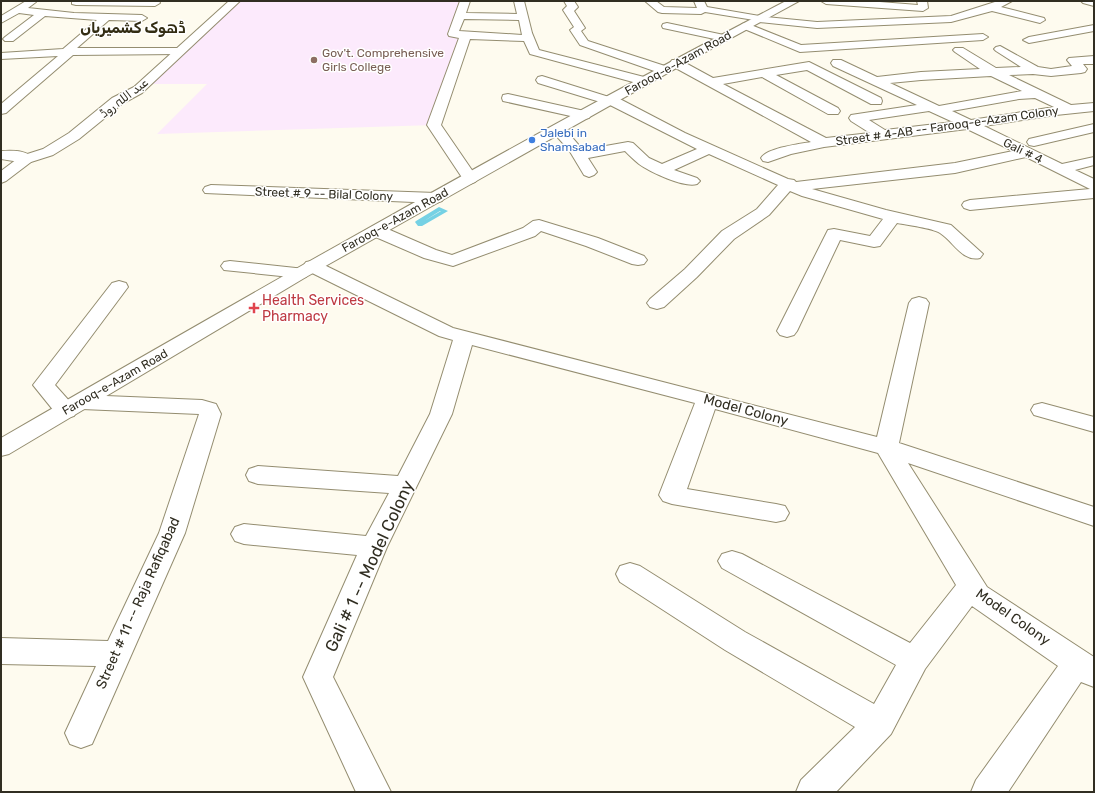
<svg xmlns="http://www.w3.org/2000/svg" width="1095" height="793" viewBox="0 0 1095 793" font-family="Rubik,Cairo,sans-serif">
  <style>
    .education { fill: #fceafc }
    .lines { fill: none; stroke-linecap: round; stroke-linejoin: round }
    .stream { fill: #75d1e4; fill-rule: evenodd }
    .street-casing { stroke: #948d70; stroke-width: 2 }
    .secondary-casing { stroke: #948d70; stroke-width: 2 }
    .street { fill: #fff; fill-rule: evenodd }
    .secondary { fill: #fff; fill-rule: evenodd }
    .education-dot { fill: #8d6e63; stroke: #fff; stroke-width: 1.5 }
    .shop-dot { fill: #3f7fe0; stroke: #fff; stroke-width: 1.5 }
    .health-dot { fill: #e0444e; stroke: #fff; stroke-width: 1.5 }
    .labels { text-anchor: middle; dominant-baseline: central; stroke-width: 3; stroke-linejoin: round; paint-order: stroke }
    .far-education-label { font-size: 12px; fill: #785e54; stroke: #fff; text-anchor: start }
    .far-street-label { font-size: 12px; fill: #312e22; stroke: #fff }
    .far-shop-label { font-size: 12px; fill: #366cbe; stroke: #fff; text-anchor: start }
    .health-label { font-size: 14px; fill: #be3a42; stroke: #fff; text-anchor: start }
    .street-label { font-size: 14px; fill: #312e22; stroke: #fff }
    .far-district-label { font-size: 15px; font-weight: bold; fill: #332d13; stroke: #fff }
    .near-street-label { font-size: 17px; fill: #312e22; stroke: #fff }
  </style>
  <rect width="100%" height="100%" fill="#fefbef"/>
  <polygon class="education" points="234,1 463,1 453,34 465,36 434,125 157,134 207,84 144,84"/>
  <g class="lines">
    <path class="stream" d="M439,207L448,211L422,226H418L415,222L416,221ZM440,211H441L424,221Z"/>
    <g class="street-casing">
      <g id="street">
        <polygon points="26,1 36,2 28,8 74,13 142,15 147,18 142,21 109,20 77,48 179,48 183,49 185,51 183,53 179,54 73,55 14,106 6,113 1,114 1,104 58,56 1,59 1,53 63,49 97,20 45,16 13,41 5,41 3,39 5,37 34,15 19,13 1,23 1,16"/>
        <polygon points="72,1 159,1 160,3 155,6 76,5 72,4"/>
        <path d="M460,1H470L466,13L517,14L514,1H524L532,33L539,50L648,78L650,81L648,84L644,85L530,54L524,41L470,39L441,125L478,179L475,182L470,184L465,182L427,125L459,38L449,36L448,34ZM464,19L519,20L522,35L459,31Z"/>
        <polygon points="564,1 574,1 578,7 574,11 585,28 581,31 588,41 668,67 670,70 668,73 660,73 580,45 570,30 574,27 563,10 567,6"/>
        <polygon points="645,1 656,1 664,7 697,8 694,1 704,1 707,7 766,17 817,22 951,16 998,1 1012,1 1001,7 1044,18 1045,20 1040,23 992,11 951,22 817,28 759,22 754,20 705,12 701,14 662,13 658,12"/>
        <polygon points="821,1 867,1 918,5 917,1 927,1 928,8 923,11 826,4"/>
        <polygon points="667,23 724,35 730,38 724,41 663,28 662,26 663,24"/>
        <polygon points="746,23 801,45 983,34 988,37 983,40 800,52 742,28 741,26 742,24"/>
        <polygon points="1094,25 1094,31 1029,43 1023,40 1029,37"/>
        <path d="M1000,46L1038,67L1051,69L1072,66L1067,60L1069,58L1094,56V64H1083L1087,69L1085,72L1081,73L1051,76L1033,74L1009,75L1071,105L1094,103V111L1056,115L984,126L1062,164L1094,157V165L1075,170L1094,179V198L970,210L964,208L962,205L964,202L970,200L1090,189L1026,157L955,173L812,189L886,210L951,225L983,254L980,258C962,262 953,241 940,233C932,228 908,225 897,223L880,246L874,247L840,240L797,331L794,335L787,337L780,335L777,331L828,230L834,229L870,236L883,219L802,196L790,191L769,215L734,239L697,277L664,307L657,309L650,307L647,303L650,299L685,269L722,231L757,209L778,185L709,154L674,170L697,178L700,181L697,184C684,188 650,172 639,164C634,160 629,155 625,151L588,158L597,172L594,175L589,177L584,175L569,150L551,130L553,127L558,126L563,127L583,150L628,142L633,143L649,158L662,164L697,149L610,105L538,83L536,80L538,77L542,76L609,97H616L685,133L788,179L794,180L796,182L955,163L1013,151L967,129L824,147L791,154L768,162L763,161L761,158C767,148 799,144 811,142L672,66L670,63L672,60H680L713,78L809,62L881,98L882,101L881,104H871L807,70L776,75L838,108L840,111L838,114H828L762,77L723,84L826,138L870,133L851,121L849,118L851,115L917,105L833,66L831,63L833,60H841L877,77L921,72L980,69L955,52L953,50L955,48H963L996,68L1021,67L996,51L994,49L996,47ZM991,76L1022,91L939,106L890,83L921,80ZM1035,98L1054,107L971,120L952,111L1019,99ZM929,111L953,122L885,130L869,120Z"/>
        <polygon points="508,94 589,112 591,115 589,118 584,119 503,101 502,98 503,95"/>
        <polygon points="1094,124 1094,132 1034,146 1029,145 1027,142 1029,139"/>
        <path d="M1,151C11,151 27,149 33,159L31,162C24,164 10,160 1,159Z"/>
        <polygon points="211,185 436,193 442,195 444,198 442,201 436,203 205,193 203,190 205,187"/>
        <polygon points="539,220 598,238 644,256 647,260 644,264 638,265 632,264 586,246 541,231 535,236 453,266 424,258 371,235 369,231 371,227 377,226 383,227 436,250 452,255 523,228 533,221"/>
        <polygon points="230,261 305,269 303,266 306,262 312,261 318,262 453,328 877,437 909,303 912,299 919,297 926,299 929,303 899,443 1094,507 1094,526 908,463 987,587 1094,657 1094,687 1081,682 1008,792 971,792 976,780 1058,666 972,606 925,669 891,734 836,792 796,792 801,780 855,727 725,650 620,582 616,574 620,566 630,563 640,566 745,632 874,704 896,665 722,568 718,561 722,554 732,551 742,554 910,643 956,585 878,453 715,409 687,489 776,504 785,506 789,513 785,520 776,522 672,504 663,501 659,495 695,403 472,345 452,414 387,547 333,677 391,792 356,792 303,677 357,555 244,544 235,541 231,534 235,527 244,524 366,536 389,493 258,484 249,481 246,475 249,469 258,466 398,476 430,414 453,340 439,336 308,271 309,273 306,277 300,278 224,270 221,266 224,262"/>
        <polygon points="119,281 126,283 128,287 55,385 72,404 71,402 74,397 82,395 202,400 216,404 221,414 185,533 92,744 81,748 70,744 65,733 96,666 1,664 1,638 108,641 159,533 199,414 82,409 75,407 77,411 74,416 66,418 58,416 33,385 112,283"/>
        <polygon points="1042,403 1094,417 1094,432 1034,415 1031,410 1034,405"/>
      </g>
    </g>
    <g class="secondary-casing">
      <g id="secondary">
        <polygon points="229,1 240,1 142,93 122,104 79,139 53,155 31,162 6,181 1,183 1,171 21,156 43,149 69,133 112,98 134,87"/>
        <path d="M786,1H799L680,66L306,277L9,454L1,456V438C261,288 521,139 786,1Z"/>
        <polygon points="1081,1 1094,1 1094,6 1083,3"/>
      </g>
    </g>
    <use href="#street" class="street"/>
    <use href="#secondary" class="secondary"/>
  </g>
  <circle class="education-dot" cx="314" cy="60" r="4"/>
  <circle class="shop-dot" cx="532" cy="140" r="4"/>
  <path class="health-dot" d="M252 302h4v4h4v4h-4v4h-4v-4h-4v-4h4z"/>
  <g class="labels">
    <g class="far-education-label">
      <text x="322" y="53">Gov't. Comprehensive<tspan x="322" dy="14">Girls College</tspan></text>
    </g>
    <g class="far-street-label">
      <text transform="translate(678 63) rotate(-29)">Farooq-e-Azam Road</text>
      <text transform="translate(124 98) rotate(-37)">عبد اللہ روڈ</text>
      <text transform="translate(947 126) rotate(-8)">Street # 4-AB -- Farooq-e-Azam Colony</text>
      <text transform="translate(1023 151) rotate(26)">Gali # 4</text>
      <text transform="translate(324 194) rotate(2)">Street # 9 -- Bilal Colony</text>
      <text transform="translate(395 220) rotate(-29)">Farooq-e-Azam Road</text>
      <text transform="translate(115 382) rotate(-30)">Farooq-e-Azam Road</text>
    </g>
    <g class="far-shop-label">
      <text x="540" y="133">Jalebi in<tspan x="540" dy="14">Shamsabad</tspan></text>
    </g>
    <g class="health-label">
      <text x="262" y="300">Health Services<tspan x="262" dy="16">Pharmacy</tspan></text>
    </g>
    <g class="street-label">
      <text transform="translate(746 410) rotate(15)">Model Colony</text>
      <text transform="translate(138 603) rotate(-66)">Street # 11 -- Raja Rafiqabad</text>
      <text transform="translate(1013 617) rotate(35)">Model Colony</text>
    </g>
    <g class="far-district-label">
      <text x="133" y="28">ڈھوک کشمیریاں</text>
    </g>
    <g class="near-street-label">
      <text transform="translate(369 566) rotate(-65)">Gali # 1 -- Model Colony</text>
    </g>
  </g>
  <rect width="1095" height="793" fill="none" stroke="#312e22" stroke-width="4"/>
</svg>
